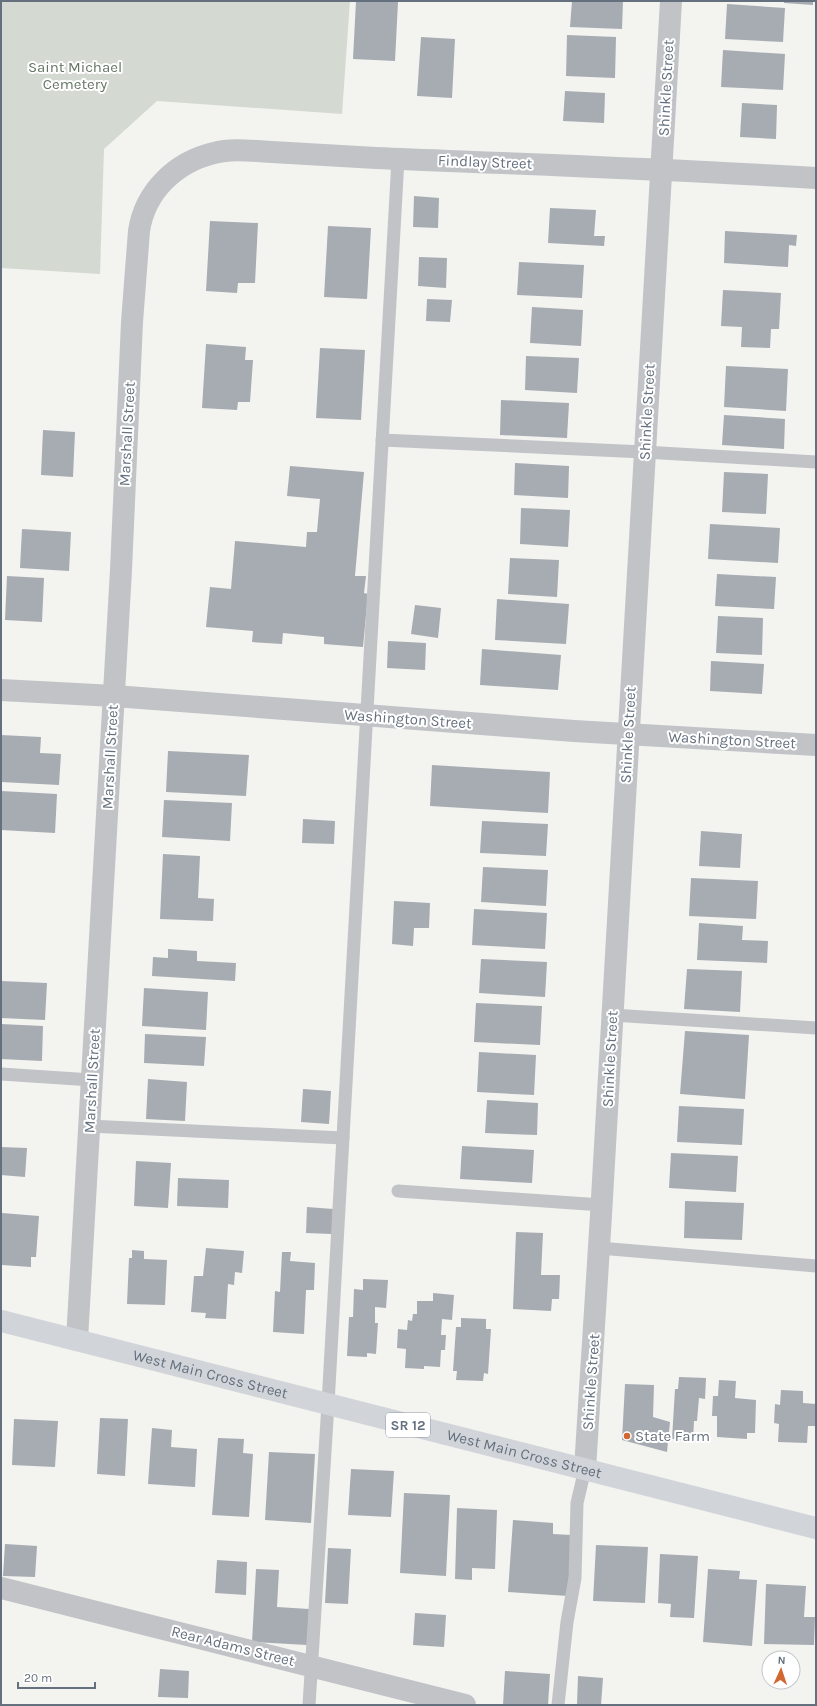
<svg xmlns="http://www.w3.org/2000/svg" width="817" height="1706" viewBox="0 0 817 1706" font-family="Karla,sans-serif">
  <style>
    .green { fill: #d4dad1 }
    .building { fill: #a7acb2 }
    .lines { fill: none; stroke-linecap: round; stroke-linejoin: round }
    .lane { stroke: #c1c3c7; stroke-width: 13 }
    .street { stroke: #c1c3c7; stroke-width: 22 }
    .highway { stroke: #d1d5d9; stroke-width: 22 }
    .poi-dot { fill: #d26731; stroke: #fff; stroke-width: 1.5 }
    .labels { text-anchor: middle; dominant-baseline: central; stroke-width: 4; stroke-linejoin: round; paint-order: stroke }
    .shield { fill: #fff; stroke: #939ba5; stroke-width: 1 }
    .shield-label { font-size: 14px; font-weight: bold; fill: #65707e }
    .park-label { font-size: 15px; fill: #657663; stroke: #fff }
    .street-label { font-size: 15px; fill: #65707e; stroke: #fff }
    .poi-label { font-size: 15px; fill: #65707e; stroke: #fff; text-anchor: start }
  </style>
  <rect width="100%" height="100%" fill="#f3f3f0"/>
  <polygon class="green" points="1,1 350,1 342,114 157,101 104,149 100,274 1,268"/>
  <g class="building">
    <polygon points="356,1 398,2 395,61 353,59"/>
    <polygon points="572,1 623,1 622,29 570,27"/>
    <polygon points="784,1 813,1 813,5 784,3"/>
    <polygon points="727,4 785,8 783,42 725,39"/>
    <polygon points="567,35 616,37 615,78 566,76"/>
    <polygon points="421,37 455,39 452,98 417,96"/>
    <polygon points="723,50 785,54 783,90 721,87"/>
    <polygon points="565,91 605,93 604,123 563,121"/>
    <polygon points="742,103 777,105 776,139 740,137"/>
    <polygon points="414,196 439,198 438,228 413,227"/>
    <polygon points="550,208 596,210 594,236 605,236 604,246 548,243"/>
    <polygon points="210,221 258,223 255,283 238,283 237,293 206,291"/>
    <polygon points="328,226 371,228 367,299 324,297"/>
    <polygon points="725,231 797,235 796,246 789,245 788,267 724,263"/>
    <polygon points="419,257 447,258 446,288 418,286"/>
    <polygon points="519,262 584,265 582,298 517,295"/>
    <polygon points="723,290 781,293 779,329 771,329 770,348 741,347 742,327 721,326"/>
    <polygon points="427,299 452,300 450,322 426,321"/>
    <polygon points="532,307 583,310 581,346 530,343"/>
    <polygon points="206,344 246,347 245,360 253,360 250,402 238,402 237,410 202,408"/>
    <polygon points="320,348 365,350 361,420 316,418"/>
    <polygon points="526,356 579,358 577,393 525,390"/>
    <polygon points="726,366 788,369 786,411 724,407"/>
    <polygon points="501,400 569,403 567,438 500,435"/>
    <polygon points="724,415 785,419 784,449 722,445"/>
    <polygon points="43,430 75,432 73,477 41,475"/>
    <polygon points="515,463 569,466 568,498 514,495"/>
    <polygon points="290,466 364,472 355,576 366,576 364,593 368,594 363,647 324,644 324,637 283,633 282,644 252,642 253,631 206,627 210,587 231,589 235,541 306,547 307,532 317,532 320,499 287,496"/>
    <polygon points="724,472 768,474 766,514 722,512"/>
    <polygon points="521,508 570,510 568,547 520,544"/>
    <polygon points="710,524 780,528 778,563 708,559"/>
    <polygon points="22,529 71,532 69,571 20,568"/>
    <polygon points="510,558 559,560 557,597 508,594"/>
    <polygon points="717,574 776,577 774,609 715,606"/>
    <polygon points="7,576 44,578 42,622 5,620"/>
    <polygon points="497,599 569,604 566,644 495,640"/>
    <polygon points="415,605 441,608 438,638 411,634"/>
    <polygon points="718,616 763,618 762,655 716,653"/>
    <polygon points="388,641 426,643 425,670 387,668"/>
    <polygon points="482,649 561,655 558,690 480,685"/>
    <polygon points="711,661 764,664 762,694 710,691"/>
    <polygon points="1,735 41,737 40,753 61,754 59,785 1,782"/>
    <polygon points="168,751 249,755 246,796 166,792"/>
    <polygon points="432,765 550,772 548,813 430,806"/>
    <polygon points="1,791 57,794 55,833 1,830"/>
    <polygon points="164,800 232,803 230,841 162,837"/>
    <polygon points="303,819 335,821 334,844 302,843"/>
    <polygon points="482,821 548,824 546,856 480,853"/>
    <polygon points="701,831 742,834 740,868 699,866"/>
    <polygon points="163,854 200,856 198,898 214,899 213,921 160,919"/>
    <polygon points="483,867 548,870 546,906 481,902"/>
    <polygon points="691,878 758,881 756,919 689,916"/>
    <polygon points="394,901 430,903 429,928 414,928 413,946 392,944"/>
    <polygon points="474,909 547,913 545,949 472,945"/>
    <polygon points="699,923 743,926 742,940 768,941 767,963 697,960"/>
    <polygon points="168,949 197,951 197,961 236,963 235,981 152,976 153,957 168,958"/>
    <polygon points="481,959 547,962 545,997 479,993"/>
    <polygon points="687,969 742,971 740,1012 684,1009"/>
    <polygon points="1,981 47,983 45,1020 1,1018"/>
    <polygon points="144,988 208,992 206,1030 142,1026"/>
    <polygon points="476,1003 542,1006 540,1045 474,1042"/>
    <polygon points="1,1024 43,1026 42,1061 1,1059"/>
    <polygon points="685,1031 749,1035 745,1099 680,1094"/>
    <polygon points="145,1034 206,1037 204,1066 144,1063"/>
    <polygon points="479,1052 536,1055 534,1095 477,1092"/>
    <polygon points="148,1079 187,1082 185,1121 146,1119"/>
    <polygon points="303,1089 331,1091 329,1124 301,1122"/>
    <polygon points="487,1100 538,1103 537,1135 485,1133"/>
    <polygon points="679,1106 744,1109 742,1145 677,1142"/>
    <polygon points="462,1146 534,1150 532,1183 460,1179"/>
    <polygon points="1,1147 27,1148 25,1177 1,1175"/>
    <polygon points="671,1153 738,1156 736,1192 669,1188"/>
    <polygon points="136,1161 171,1163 168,1208 134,1206"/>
    <polygon points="178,1178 229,1180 228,1208 177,1206"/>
    <polygon points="685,1201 744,1203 742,1240 684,1238"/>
    <polygon points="307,1207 333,1209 332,1234 306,1233"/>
    <polygon points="2,1213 39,1216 36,1257 31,1257 31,1267 2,1265"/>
    <polygon points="516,1232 543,1233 541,1275 560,1275 559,1299 552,1299 551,1311 513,1309"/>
    <polygon points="206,1248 244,1251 242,1273 235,1272 234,1285 228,1284 226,1319 205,1318 206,1313 191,1312 194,1276 203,1276"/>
    <polygon points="132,1250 144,1251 144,1259 167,1260 165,1305 127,1304 129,1258 132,1258"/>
    <polygon points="282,1252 291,1252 290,1261 315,1263 314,1290 306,1290 304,1334 273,1332 275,1291 280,1292"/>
    <polygon points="363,1279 388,1280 386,1308 375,1307 375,1323 378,1323 376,1354 367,1353 367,1357 347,1356 349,1317 353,1317 354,1289 363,1290"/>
    <polygon points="433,1293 454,1295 452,1320 442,1319 441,1335 446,1335 445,1350 441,1350 440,1367 424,1366 424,1369 405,1368 406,1349 397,1348 398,1329 407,1330 408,1320 412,1321 413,1314 417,1314 417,1301 433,1301"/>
    <polygon points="461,1318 486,1319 486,1329 491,1329 488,1374 484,1373 483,1381 456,1380 457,1371 453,1371 456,1327 461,1327"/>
    <polygon points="679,1377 706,1378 705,1399 699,1398 697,1421 694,1421 693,1440 672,1439 675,1389 678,1389"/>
    <polygon points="719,1380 736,1381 735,1398 756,1400 755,1433 747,1433 747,1439 717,1437 717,1416 712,1416 713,1396 718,1396"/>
    <polygon points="625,1384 654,1385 653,1417 670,1422 667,1452 622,1440"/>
    <polygon points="781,1390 803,1391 803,1403 816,1404 816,1426 808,1426 807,1443 778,1442 779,1424 774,1423 775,1404 780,1405"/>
    <polygon points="100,1418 128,1419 125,1476 97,1474"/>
    <polygon points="14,1419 58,1421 55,1467 12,1465"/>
    <polygon points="152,1428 172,1430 171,1447 197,1449 195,1487 148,1484"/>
    <polygon points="218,1438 244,1439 243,1453 253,1454 249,1517 212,1515"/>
    <polygon points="269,1452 315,1454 311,1523 265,1520"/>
    <polygon points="351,1469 394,1471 391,1517 348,1515"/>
    <polygon points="404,1493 450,1495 446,1576 400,1573"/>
    <polygon points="457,1508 497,1510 495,1569 472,1568 472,1580 455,1579"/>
    <polygon points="513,1520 553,1523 553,1534 571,1535 568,1596 508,1592"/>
    <polygon points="5,1544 37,1546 35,1577 3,1576"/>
    <polygon points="596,1545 648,1547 645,1603 593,1601"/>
    <polygon points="328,1548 351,1549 348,1604 325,1603"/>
    <polygon points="660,1554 698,1556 694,1618 670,1617 671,1604 658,1603"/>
    <polygon points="217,1560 247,1562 246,1595 215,1593"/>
    <polygon points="256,1569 279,1570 277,1607 309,1609 307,1645 252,1642"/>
    <polygon points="708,1569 740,1571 739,1579 757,1580 752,1646 703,1642"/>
    <polygon points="766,1584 806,1586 804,1617 815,1617 814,1645 764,1644"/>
    <polygon points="415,1613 446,1615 444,1647 413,1645"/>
    <polygon points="160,1669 189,1671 188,1698 158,1697"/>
    <polygon points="505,1671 550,1674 548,1705 503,1705"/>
    <polygon points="578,1676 603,1678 601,1705 577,1705"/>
  </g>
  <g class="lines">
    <g class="lane">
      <polyline points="382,440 644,452 816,462"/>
      <polyline points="612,1015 816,1028"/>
      <polyline points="1,1074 92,1080"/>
      <polyline points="89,1126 343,1138"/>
      <polyline points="398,1191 602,1205"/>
      <polyline points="599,1248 816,1266"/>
      <polyline points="309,1705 328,1404 398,159"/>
      <polyline points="558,1705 567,1622 575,1578 577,1503 585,1469"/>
    </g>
    <g class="street">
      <polyline points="1,690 114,696 574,731 816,745"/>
      <path d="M77,1340L121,570L132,322L139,231C145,191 176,162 214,153C232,148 253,151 272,152C306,154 341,156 376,158C523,164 669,169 816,178"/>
      <polyline points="585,1469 601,1215 671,1"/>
      <polyline points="1,1588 465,1705"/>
    </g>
    <path class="highway" id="s1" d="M1,1321L816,1528"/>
  </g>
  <circle class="poi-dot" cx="627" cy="1436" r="4"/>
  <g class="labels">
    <rect class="shield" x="386" y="1413" width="44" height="24" rx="3"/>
    <g class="shield-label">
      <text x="408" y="1425">SR 12</text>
    </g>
    <g class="park-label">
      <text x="75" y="67">Saint Michael<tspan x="75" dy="17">Cemetery</tspan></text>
    </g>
    <g class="street-label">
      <text transform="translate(666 88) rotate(-87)">Shinkle Street</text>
      <text transform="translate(485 162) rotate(2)">Findlay Street</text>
      <text transform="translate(647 412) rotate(-87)">Shinkle Street</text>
      <text transform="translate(127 434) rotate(-87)">Marshall Street</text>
      <text transform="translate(408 719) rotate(4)">Washington Street</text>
      <text transform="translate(628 735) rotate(-87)">Shinkle Street</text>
      <text transform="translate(732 740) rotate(3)">Washington Street</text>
      <text transform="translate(110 757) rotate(-87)">Marshall Street</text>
      <text transform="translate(610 1059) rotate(-87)">Shinkle Street</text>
      <text transform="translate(92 1081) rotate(-87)">Marshall Street</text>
      <text stroke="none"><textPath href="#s1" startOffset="216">West Main Cross Street</textPath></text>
      <text transform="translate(591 1382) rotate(-86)">Shinkle Street</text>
      <text stroke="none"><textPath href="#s1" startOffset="540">West Main Cross Street</textPath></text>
      <text transform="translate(233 1646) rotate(14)">Rear Adams Street</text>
    </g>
    <g class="poi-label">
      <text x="635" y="1436">State Farm</text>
    </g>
  </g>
  <rect width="817" height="1706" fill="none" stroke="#65707e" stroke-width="4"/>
  <g transform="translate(781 1670) rotate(3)"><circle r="19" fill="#ffffff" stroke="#c1c6cb"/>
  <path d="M0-3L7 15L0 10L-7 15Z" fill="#d26731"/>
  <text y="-6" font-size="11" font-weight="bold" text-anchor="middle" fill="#65707e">N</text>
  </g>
  <path d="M18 1682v6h77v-6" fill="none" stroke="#65707e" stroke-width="2"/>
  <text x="24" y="1682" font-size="12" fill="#65707e" stroke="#ffffff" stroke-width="3" paint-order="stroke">20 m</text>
</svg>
